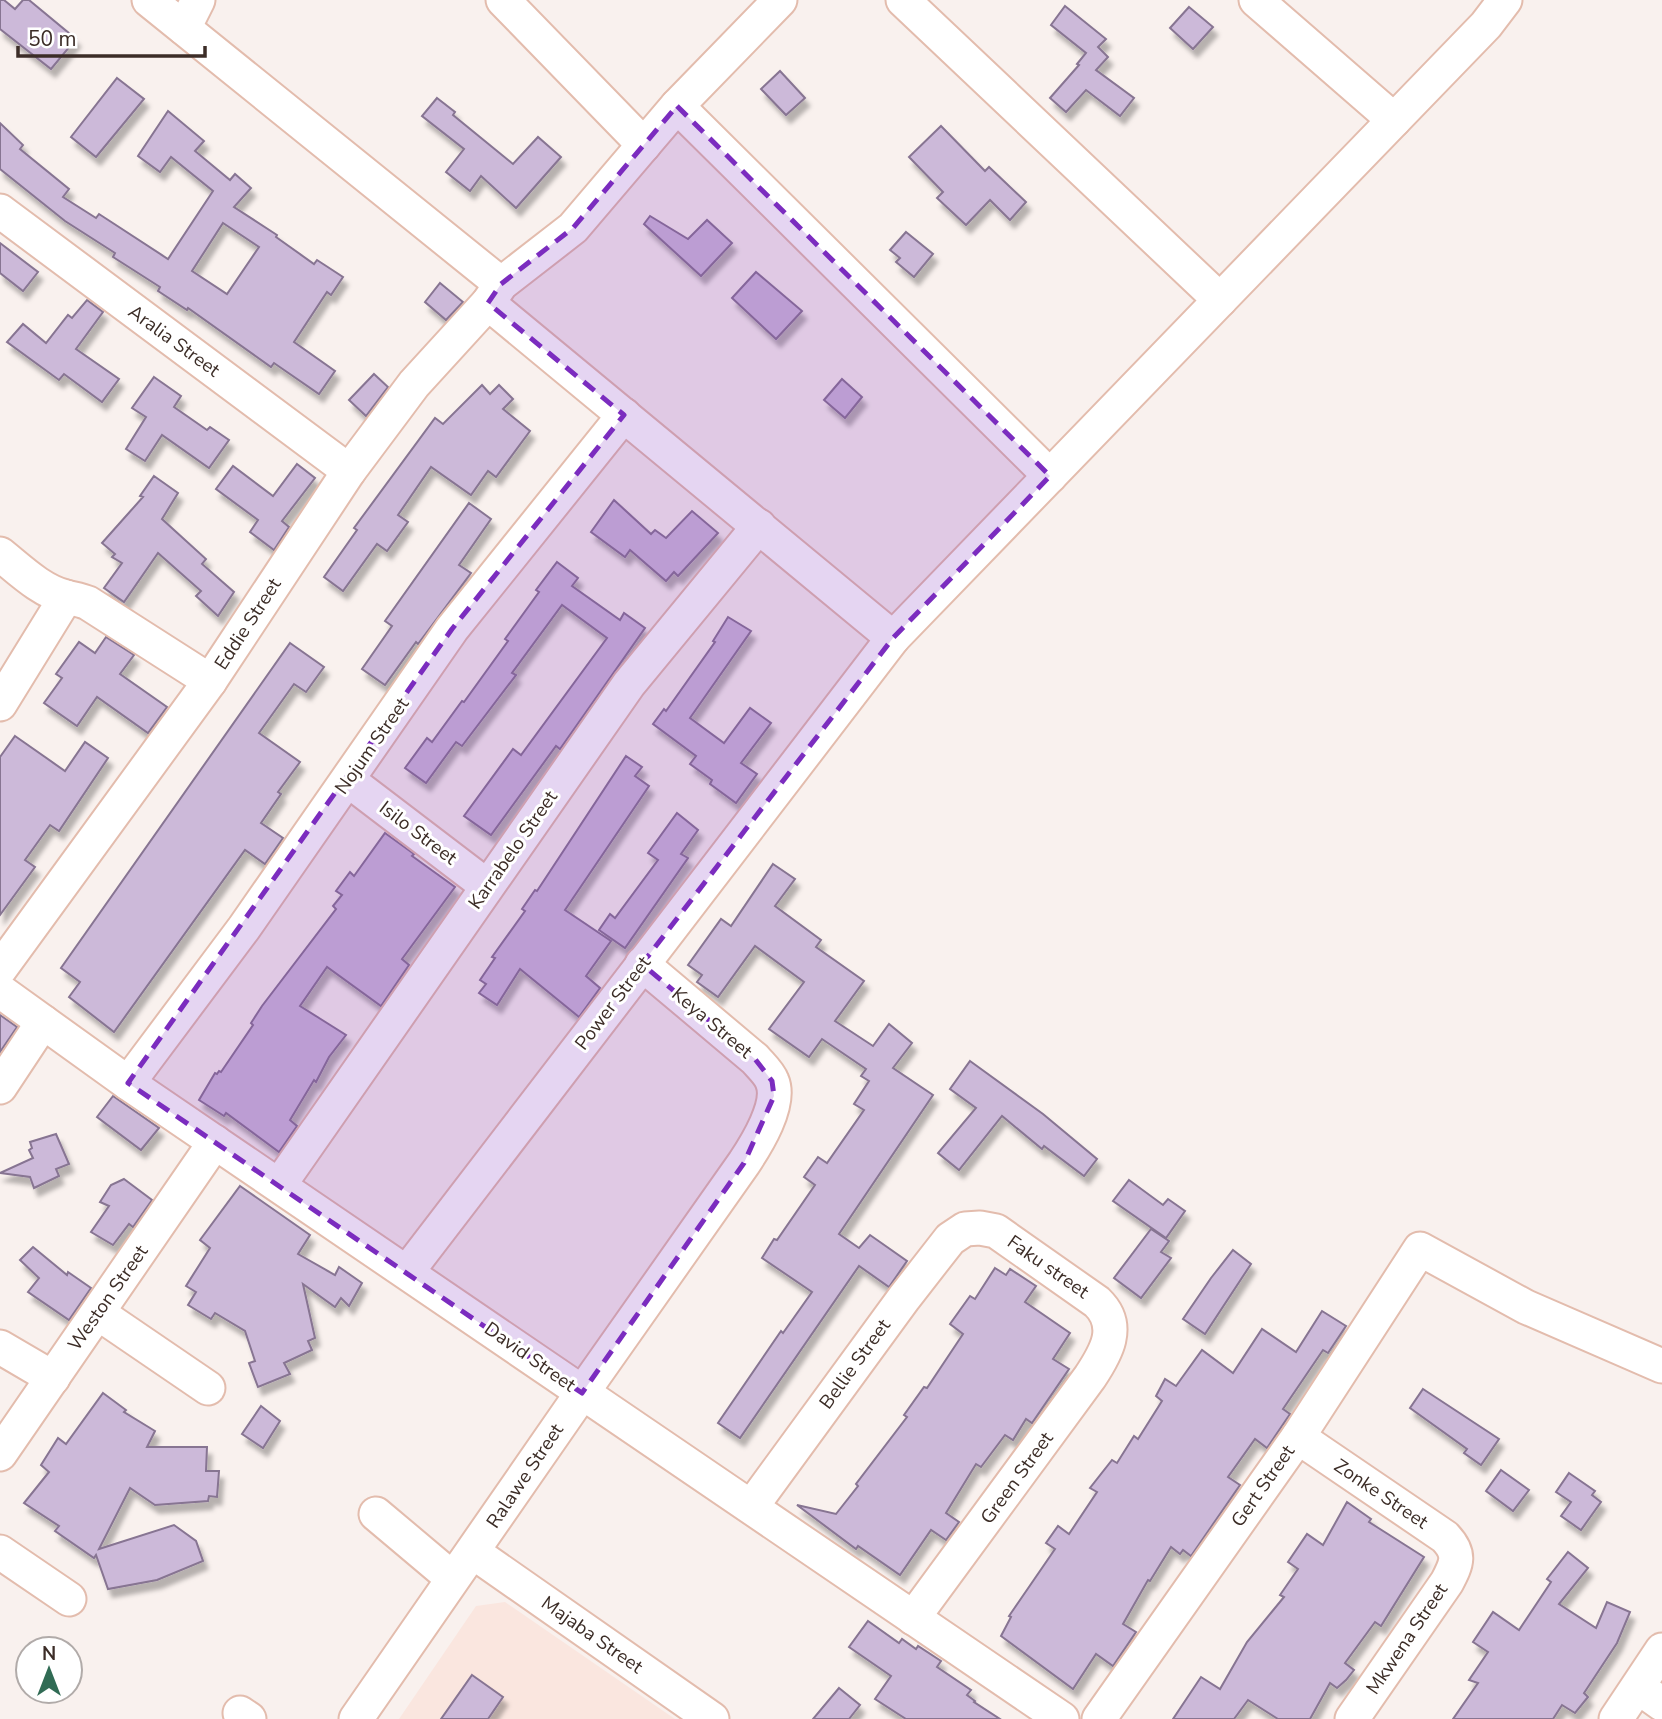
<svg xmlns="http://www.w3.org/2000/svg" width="1662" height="1719" viewBox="0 0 1662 1719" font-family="'Nunito Sans',sans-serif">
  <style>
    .built { fill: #fae6df }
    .building { fill: #ccb9d9; stroke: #877492; stroke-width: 2; fill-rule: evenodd; filter: url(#shadow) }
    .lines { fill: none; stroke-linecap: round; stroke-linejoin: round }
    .minor-casing { stroke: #e3bcad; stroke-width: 37 }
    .minor { stroke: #fff; stroke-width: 33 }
    .marked { fill: #7b2cbf; fill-opacity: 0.2; stroke: #7b2cbf; stroke-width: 5; stroke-dasharray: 14 9; stroke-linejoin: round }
    .labels { text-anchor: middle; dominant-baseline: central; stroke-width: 6; stroke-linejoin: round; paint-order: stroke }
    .street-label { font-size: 19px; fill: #3c2d27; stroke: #fff }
  </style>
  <defs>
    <filter id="shadow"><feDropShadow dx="4.5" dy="8" stdDeviation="2" flood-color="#0004"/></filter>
  </defs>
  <rect width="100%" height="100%" fill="#f9f1ee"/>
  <polygon class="built" points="505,1602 675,1719 399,1719 476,1606"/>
  <g class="building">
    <polygon points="0,0 4,0 15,9 23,0 29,0 76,39 51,69 0,29"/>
    <polygon points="1065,6 1106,39 1098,47 1108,57 1096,70 1134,98 1120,116 1086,90 1066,112 1050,98 1079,65 1077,64 1086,53 1051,25"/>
    <polygon points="1189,7 1213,27 1193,49 1170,28"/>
    <polygon points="780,71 805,98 786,115 761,89"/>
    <polygon points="117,78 144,99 96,157 71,137"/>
    <polygon points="437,98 455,112 453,115 513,164 538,137 561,157 516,208 481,176 470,191 446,172 464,149 422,116"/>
    <path d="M168,111L204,141L195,151L230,180L235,174L251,188L234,207L277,235L276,237L314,264L317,260L343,277L331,295L327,292L294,342L335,371L319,394L274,363L271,367L188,308L187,310L158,291L160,287L113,257L115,253L65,221L0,169V123L23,145L20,149L69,189L63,197L96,218L99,214L168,259L213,191L171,157L160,172L138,156ZM223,223L259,247L227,294L192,271Z"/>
    <polygon points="941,126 985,171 989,167 1026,202 1010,220 990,200 966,225 937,198 943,192 909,157"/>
    <polygon points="650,216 688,239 707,220 732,243 701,276 644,224"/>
    <polygon points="906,232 933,254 914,277 896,262 900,258 890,250"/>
    <polygon points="0,243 38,272 23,291 0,273"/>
    <polygon points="756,272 802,311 776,339 732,298"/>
    <polygon points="440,283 463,302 446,320 425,302"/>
    <polygon points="87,300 103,312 76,349 119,379 102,402 64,374 59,380 7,342 23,324 46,343 68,315 72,318"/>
    <polygon points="374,374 388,387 366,416 349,400"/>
    <polygon points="154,377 181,396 174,407 207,430 210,427 229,440 209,468 162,435 145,461 126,449 146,417 132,408"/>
    <polygon points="842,379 862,397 845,418 824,400"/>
    <polygon points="482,385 490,394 499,385 513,399 503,409 530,431 496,477 488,471 471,495 431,467 398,515 408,522 387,551 377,544 343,591 324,577 357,530 354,528 435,418 443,424"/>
    <polygon points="297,464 315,478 282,521 289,527 274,550 250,532 258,520 216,489 233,466 273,496"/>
    <polygon points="154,476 178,493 162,519 206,559 202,564 234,592 218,616 196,596 201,591 158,553 124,602 104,588 122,563 112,557 115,554 102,543 143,497 140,496"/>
    <polygon points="614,500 651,534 655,530 666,538 692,511 718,533 678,576 674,572 666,581 630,550 625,557 591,532"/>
    <polygon points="469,503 491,519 459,565 471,573 418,644 416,642 385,685 362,669 392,626 385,621"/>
    <polygon points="557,562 578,578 572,586 620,620 624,613 645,628 560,749 556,746 491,835 464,816 513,749 521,755 607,638 562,605 512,673 516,675 462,746 456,742 426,783 405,768 427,738 432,742 462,701 464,702 508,641 505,639 539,592 536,590"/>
    <polygon points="728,617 751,631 690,718 724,743 750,708 771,723 741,763 757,774 736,803 710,784 712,780 690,764 696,756 653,724 664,709 666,711 715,642 713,641"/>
    <polygon points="106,637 134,655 120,674 167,707 148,733 97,697 77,726 44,703 62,678 56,674 79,642 95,653"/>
    <polygon points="290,643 324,667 306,692 294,684 259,733 300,762 278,792 281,794 261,823 283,838 265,864 245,850 114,1032 69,997 80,982 61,968"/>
    <polygon points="15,736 65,771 85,742 108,758 59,831 50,825 25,860 35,867 0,915 0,757"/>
    <polygon points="626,756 642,767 635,776 649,786 565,910 611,941 586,976 600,988 579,1017 520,969 497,1005 479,993 486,984 480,980 495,958 492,957 525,911 522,909 535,890 537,891"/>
    <polygon points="677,813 698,830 681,854 688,858 625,948 599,930 610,914 615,918 658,860 648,853"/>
    <polygon points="385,833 414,854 412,856 455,887 402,959 409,965 381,1006 327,967 300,1006 346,1035 329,1057 316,1082 314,1080 290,1120 297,1126 279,1152 226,1113 224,1116 199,1100 215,1073 217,1074 219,1071 221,1072 253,1025 251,1023 262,1006 336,909 333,906 342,895 336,891 350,872 354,876"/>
    <polygon points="773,864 795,879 775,906 821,940 816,947 864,981 835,1021 873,1046 889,1024 912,1043 893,1068 933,1095 839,1234 859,1248 870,1235 907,1261 889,1287 859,1266 740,1438 718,1423 781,1331 783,1333 812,1292 762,1258 774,1239 777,1240 815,1185 804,1177 818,1157 827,1163 864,1110 854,1104 869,1081 861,1076 866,1069 822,1039 809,1057 769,1029 804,982 755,946 718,997 697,982 702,975 688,965 721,919 731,926"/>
    <polygon points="0,1015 17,1027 0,1052"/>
    <polygon points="970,1061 1043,1114 1097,1159 1084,1176 1044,1146 1042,1149 1002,1116 959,1170 938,1153 976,1108 950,1089"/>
    <polygon points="113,1096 159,1128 141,1150 97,1117"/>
    <polygon points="56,1134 69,1164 56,1169 59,1176 34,1188 30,1177 0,1173 33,1158 29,1150 32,1148 30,1142"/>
    <polygon points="124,1179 152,1200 133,1227 129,1224 113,1245 91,1232 109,1206 100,1202 111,1185"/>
    <polygon points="1129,1180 1163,1205 1168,1199 1185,1211 1166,1238 1113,1201"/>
    <polygon points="240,1186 310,1235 298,1254 335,1275 339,1267 362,1283 349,1306 341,1298 335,1307 303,1284 315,1338 308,1341 312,1350 284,1363 290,1374 258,1387 249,1363 255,1361 245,1331 215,1313 211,1319 188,1305 196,1292 186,1286 210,1248 200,1240"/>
    <polygon points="1151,1229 1169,1241 1161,1252 1171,1258 1141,1298 1114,1278"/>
    <polygon points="33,1247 67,1275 68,1272 91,1288 69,1320 28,1292 39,1278 20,1260"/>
    <polygon points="1233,1250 1251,1264 1205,1334 1183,1319 1211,1278"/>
    <polygon points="995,1268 1006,1275 1010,1269 1036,1286 1025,1302 1070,1333 1053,1359 1069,1369 1032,1423 1026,1419 1013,1440 1005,1435 981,1467 976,1464 946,1513 959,1522 946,1540 931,1530 900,1575 858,1546 856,1549 797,1505 836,1514 858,1486 856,1484 907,1417 904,1415 924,1387 927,1388 963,1334 950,1324 970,1296 975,1299"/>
    <polygon points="1322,1311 1346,1326 1328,1353 1323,1350 1283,1409 1290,1414 1267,1448 1255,1439 1228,1477 1240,1485 1191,1556 1183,1550 1180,1554 1171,1547 1150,1581 1148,1580 1123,1624 1136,1632 1113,1666 1096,1654 1073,1689 1001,1636 1011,1617 1009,1616 1055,1549 1046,1543 1058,1526 1069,1534 1097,1492 1090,1488 1112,1460 1117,1463 1134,1436 1138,1439 1162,1401 1156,1396 1165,1379 1176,1386 1202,1350 1233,1373 1262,1329 1296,1352"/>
    <polygon points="1423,1389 1499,1439 1481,1465 1464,1453 1467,1449 1410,1408"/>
    <polygon points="103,1393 126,1410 124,1412 155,1431 147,1447 207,1447 206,1471 219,1471 217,1497 209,1496 208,1501 155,1505 130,1488 99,1549 174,1525 196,1541 203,1561 157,1580 108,1589 96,1555 94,1558 55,1531 59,1526 24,1503 49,1472 41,1465 58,1438 66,1444"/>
    <polygon points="261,1406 280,1421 263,1448 242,1434"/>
    <polygon points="1501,1470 1529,1490 1513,1511 1486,1491"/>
    <polygon points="1569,1473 1595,1491 1592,1495 1601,1502 1581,1530 1561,1516 1571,1502 1556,1492"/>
    <polygon points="1347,1502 1371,1519 1369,1522 1424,1557 1381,1626 1375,1622 1345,1663 1354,1670 1346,1680 1337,1688 1330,1683 1310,1719 1278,1719 1248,1700 1234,1719 1173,1719 1201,1677 1220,1689 1247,1642 1284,1597 1280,1595 1298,1569 1288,1562 1307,1534 1323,1545"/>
    <polygon points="1568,1552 1588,1568 1559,1604 1596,1628 1607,1602 1630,1612 1617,1643 1584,1693 1588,1697 1575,1713 1562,1705 1553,1719 1453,1719 1478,1683 1469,1680 1488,1652 1473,1642 1493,1612 1519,1630 1551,1582 1547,1579"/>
    <polygon points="868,1621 899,1643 902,1639 916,1649 918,1646 941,1661 937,1667 971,1690 967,1695 975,1701 974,1702 1000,1719 906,1719 875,1699 891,1676 849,1647"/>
    <polygon points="472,1675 503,1697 488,1719 441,1719"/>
    <polygon points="839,1688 860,1705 849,1719 813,1719"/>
  </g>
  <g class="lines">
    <g class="minor-casing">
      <g id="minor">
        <polyline points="149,0 501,284"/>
        <polyline points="503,0 644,145"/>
        <polyline points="903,0 1220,300"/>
        <polyline points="1256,0 1394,120"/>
        <polyline points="184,28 198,0"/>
        <polyline points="677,106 1050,476"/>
        <polyline points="0,211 349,471"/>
        <path d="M0,554C20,570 41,591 66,597C74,599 81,600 88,603L210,681"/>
        <polyline points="893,638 1486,25 1505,0"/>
        <polyline points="0,704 66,597"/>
        <polyline points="348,780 487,886"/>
        <polyline points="0,969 210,681 349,471 414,384 488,303 501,284 573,228 677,106 780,0"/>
        <polyline points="0,991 128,1083 1062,1719"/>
        <polyline points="128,1083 244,928 452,629 624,415"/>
        <polyline points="0,1087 43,1022"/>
        <polyline points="280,1184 629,684 759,526"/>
        <polyline points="407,1272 893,638 488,303"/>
        <polyline points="98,1313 208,1388"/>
        <polyline points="0,1347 53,1378"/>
        <path d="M1298,1437L1445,1537C1461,1554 1457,1563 1447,1582L1352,1719"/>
        <polyline points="0,1454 215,1142"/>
        <path d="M752,1506L904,1298L950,1239L965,1229L980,1228L996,1231L1097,1302C1122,1326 1106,1353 1090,1377L913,1618"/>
        <polyline points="376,1514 452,1578"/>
        <polyline points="0,1552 69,1599"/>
        <polyline points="473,1552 712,1719"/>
        <polyline points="1638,1687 1662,1704"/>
        <polyline points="240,1713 249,1719"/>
        <path d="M356,1719L582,1393L744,1163C756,1145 782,1104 772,1081C769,1073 761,1066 755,1059L642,964"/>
        <polyline points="1099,1719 1298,1437 1420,1249 1526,1307 1662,1366"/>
        <polyline points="1616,1719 1662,1650"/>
      </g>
    </g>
    <use href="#minor" class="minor"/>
  </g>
  <path class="marked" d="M677,106L1050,476L893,638L642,964L755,1059L772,1081L774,1096L744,1163L582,1393L128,1083L452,629L624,415L488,303L501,284L573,228Z"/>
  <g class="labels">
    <g class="street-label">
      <text transform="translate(174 341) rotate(36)">Aralia Street</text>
      <text transform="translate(248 624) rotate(-57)">Eddie Street</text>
      <text transform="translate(372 746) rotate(-55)">Nojum Street</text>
      <text transform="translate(418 833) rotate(37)">Isilo Street</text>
      <text transform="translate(513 850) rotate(-55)">Karrabelo Street</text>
      <text transform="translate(613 1003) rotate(-53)">Power Street</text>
      <text transform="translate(712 1023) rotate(40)">Keya Street</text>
      <text transform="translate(1048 1267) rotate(35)">Faku street</text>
      <text transform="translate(108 1298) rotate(-55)">Weston Street</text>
      <text transform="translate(530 1357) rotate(35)">David Street</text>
      <text transform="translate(855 1364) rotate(-54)">Bellie Street</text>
      <text transform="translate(525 1476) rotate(-56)">Ralawe Street</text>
      <text transform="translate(1017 1478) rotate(-54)">Green Street</text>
      <text transform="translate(1263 1486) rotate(-55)">Gert Street</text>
      <text transform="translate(1381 1494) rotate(34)">Zonke Street</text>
      <text transform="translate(592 1635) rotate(35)">Majaba Street</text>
      <text transform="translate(1407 1639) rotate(-56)">Mkwena Street</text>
    </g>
  </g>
  <g transform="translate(49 1670)"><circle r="33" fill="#ffffff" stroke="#b1aba9" stroke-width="2"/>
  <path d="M0-5L12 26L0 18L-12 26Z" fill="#306b54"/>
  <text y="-10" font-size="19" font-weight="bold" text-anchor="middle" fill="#3c2d27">N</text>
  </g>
  <path d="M18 46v10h187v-10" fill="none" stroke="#3c2d27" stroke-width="3.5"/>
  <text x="28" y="46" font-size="21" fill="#3c2d27" stroke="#ffffff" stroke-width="5" paint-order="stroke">50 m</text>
</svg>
